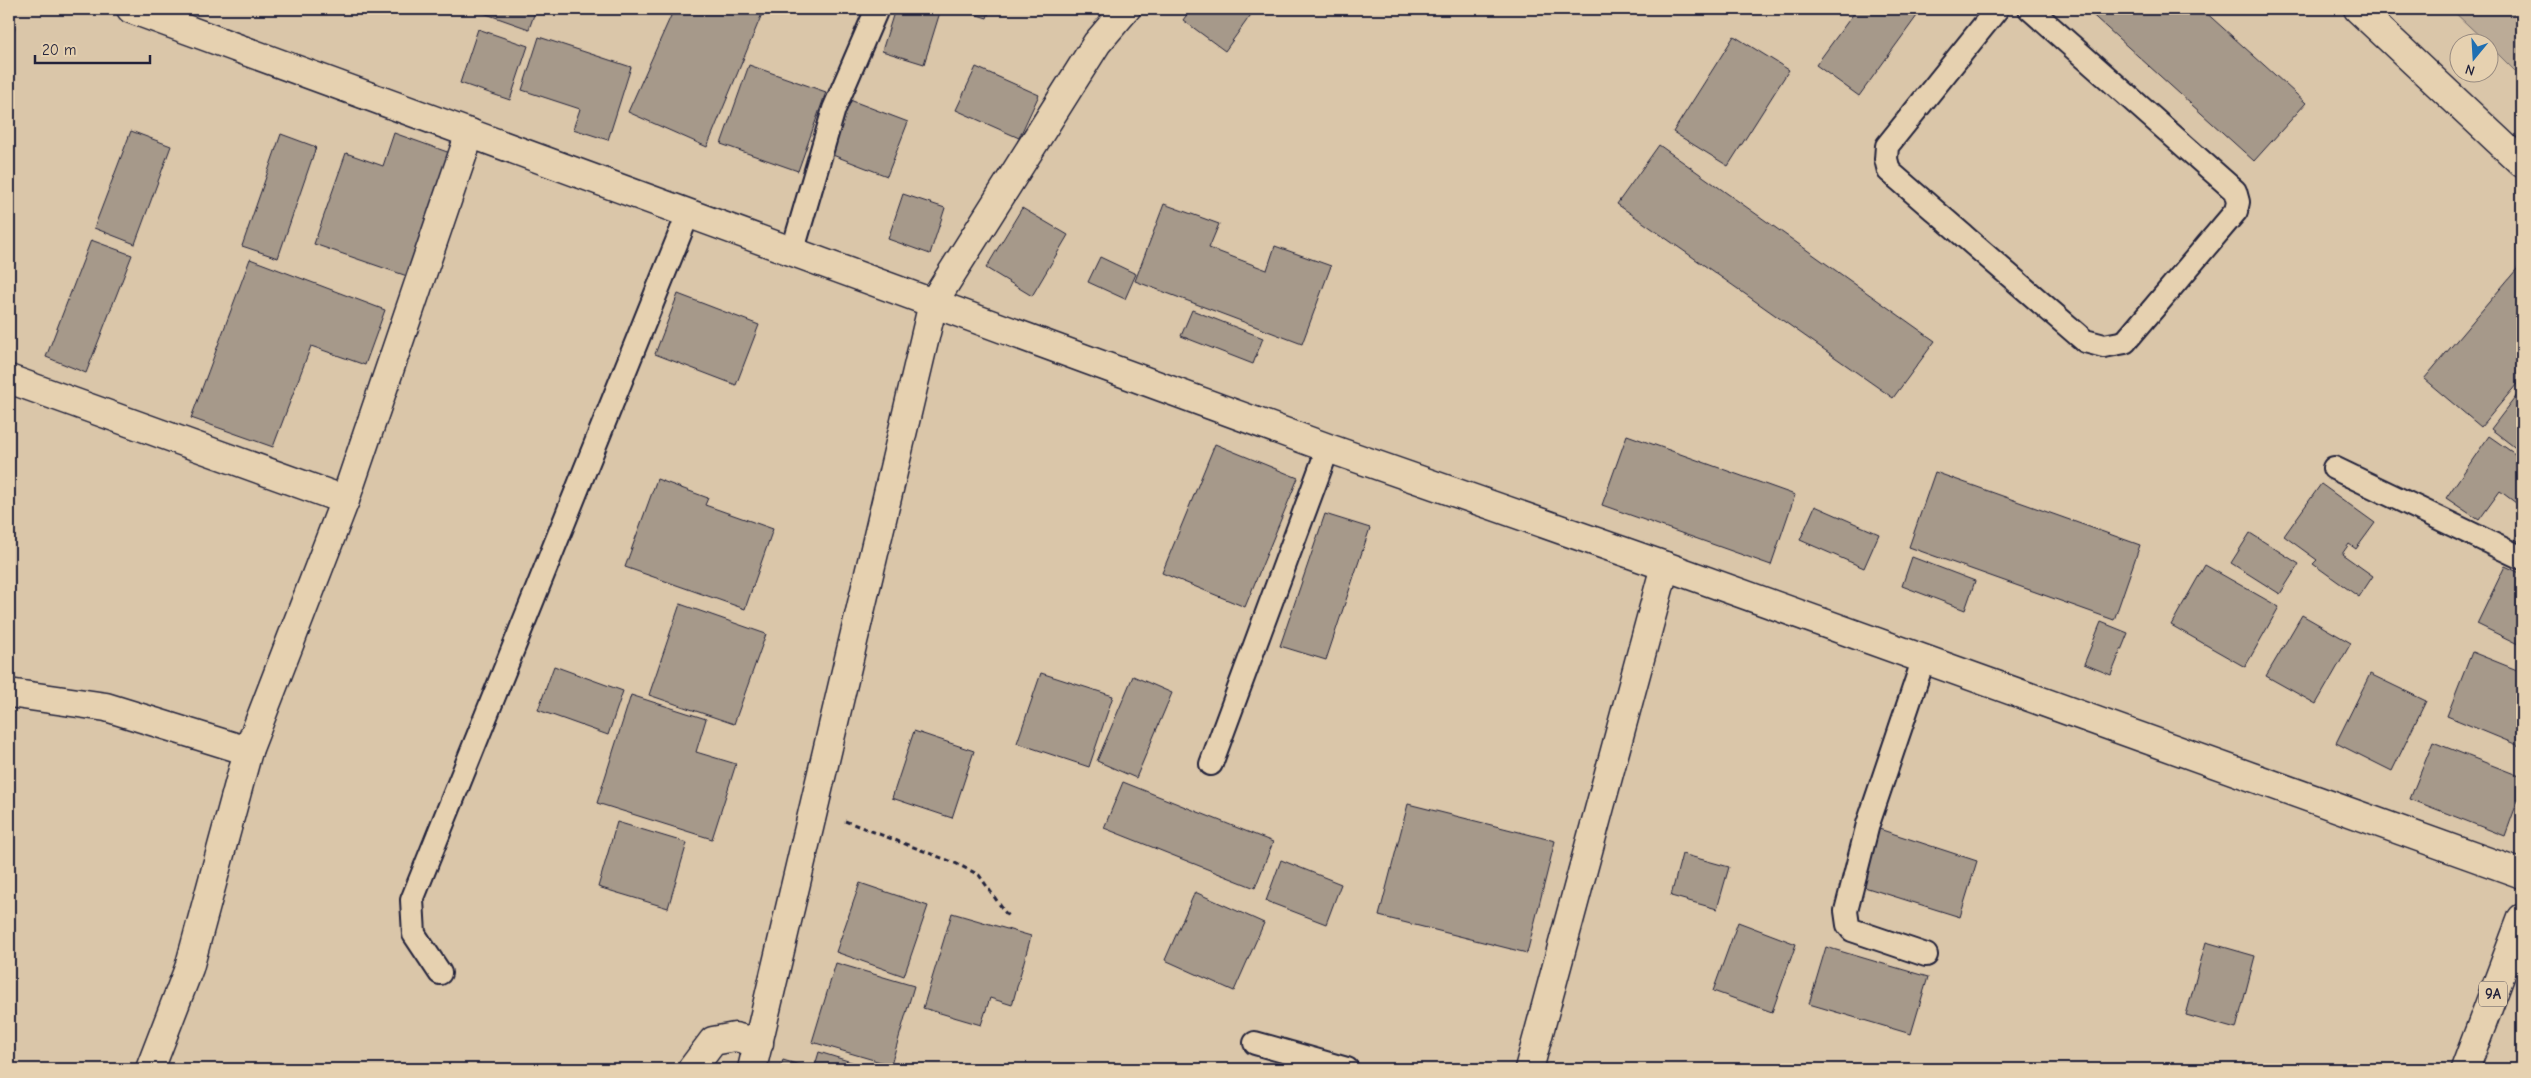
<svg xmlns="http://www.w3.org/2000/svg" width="2531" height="1078" viewBox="0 0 2531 1078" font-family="'Comic Neue',sans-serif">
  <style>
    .green { fill: #bbab97; stroke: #6e6669 }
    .building { fill: #a6998a; stroke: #22223b }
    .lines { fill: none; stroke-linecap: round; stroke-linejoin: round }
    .service-casing { stroke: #22223b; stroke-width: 26 }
    .minor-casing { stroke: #22223b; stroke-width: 31 }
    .tertiary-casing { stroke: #22223b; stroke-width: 31 }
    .primary-casing { stroke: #22223b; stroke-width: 31 }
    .path { stroke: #22223b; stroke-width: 3; stroke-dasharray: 5 4; stroke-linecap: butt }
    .service { stroke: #e6d1b0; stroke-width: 22 }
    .minor { stroke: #e6d1b0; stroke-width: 28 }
    .tertiary { stroke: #e6d1b0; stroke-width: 28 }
    .primary { stroke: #e6d1b0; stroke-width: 28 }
    .labels { text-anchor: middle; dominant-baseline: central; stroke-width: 5; stroke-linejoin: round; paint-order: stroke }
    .shield { fill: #e6d1b0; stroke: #5d565e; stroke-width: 1 }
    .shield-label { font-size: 15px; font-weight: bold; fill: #22223b }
  </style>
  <rect width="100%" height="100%" fill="#dac6a9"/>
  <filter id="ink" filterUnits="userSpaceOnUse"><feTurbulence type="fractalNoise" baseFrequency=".02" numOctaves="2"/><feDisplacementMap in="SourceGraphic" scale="10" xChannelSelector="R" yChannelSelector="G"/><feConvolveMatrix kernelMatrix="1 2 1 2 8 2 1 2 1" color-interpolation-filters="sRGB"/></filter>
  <g filter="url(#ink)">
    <polygon class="green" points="2451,9 2522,9 2522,78 2489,45 2488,42 2486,42"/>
    <g class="building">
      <polygon points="472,9 536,9 529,29"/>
      <polygon points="674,9 764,9 707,147 628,112"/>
      <polygon points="895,9 941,9 924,64 882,51"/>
      <polygon points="958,9 990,9 987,18"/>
      <polygon points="1191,9 1255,9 1225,51 1183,20"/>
      <polygon points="1857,9 1922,9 1859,96 1816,65"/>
      <polygon points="2086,9 2202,9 2306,103 2254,161"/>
      <polygon points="9,25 15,28 9,45"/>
      <polygon points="478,29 528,46 510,100 460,83"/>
      <polygon points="1734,36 1789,70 1728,166 1673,132"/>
      <polygon points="539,37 631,67 608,140 573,129 580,109 522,90"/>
      <polygon points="749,65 826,92 798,171 721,144"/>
      <polygon points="976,67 1039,95 1019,138 956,110"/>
      <polygon points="850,100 908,122 887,176 830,154"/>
      <polygon points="131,131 171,146 135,244 94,228"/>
      <polygon points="394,133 453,154 410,277 314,244 346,153 383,166"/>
      <polygon points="281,134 316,147 278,258 242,246"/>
      <polygon points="1659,145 1935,341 1893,398 1617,204"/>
      <polygon points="903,194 945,208 930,254 888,239"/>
      <polygon points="1164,204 1219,224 1209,248 1267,270 1275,246 1331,266 1302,344 1135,281"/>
      <polygon points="1022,208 1068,235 1032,296 986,268"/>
      <polygon points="91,240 132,255 86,373 46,357"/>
      <polygon points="1100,257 1136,274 1125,299 1088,282"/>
      <polygon points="250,259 385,310 365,365 311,346 273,447 191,418"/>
      <polygon points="2522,263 2522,378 2481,427 2424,379"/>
      <polygon points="678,294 759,325 736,385 655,354"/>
      <polygon points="1192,310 1263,338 1253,364 1181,336"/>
      <polygon points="2521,390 2522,390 2522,453 2491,429"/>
      <polygon points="1627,435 1795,495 1771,565 1602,505"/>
      <polygon points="2489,436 2522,459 2522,503 2520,506 2500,491 2479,520 2446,498"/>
      <polygon points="1215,444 1298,478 1245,607 1162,573"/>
      <polygon points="1935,472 2140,545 2114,620 1909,547"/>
      <polygon points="657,479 708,498 705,505 773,529 745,609 625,567"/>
      <polygon points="2321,484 2375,523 2356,549 2349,544 2342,554 2373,576 2359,597 2313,564 2317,560 2284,536"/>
      <polygon points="1815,506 1879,534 1864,568 1800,540"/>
      <polygon points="1325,514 1370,528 1326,660 1280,646"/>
      <polygon points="2522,525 2522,543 2515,539"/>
      <polygon points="2250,533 2299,564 2280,594 2231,563"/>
      <polygon points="1912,557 1975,581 1965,610 1902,586"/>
      <polygon points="2205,565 2279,607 2245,667 2171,625"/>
      <polygon points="2505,566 2522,574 2522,646 2477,624"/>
      <polygon points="680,604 766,634 734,724 649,695"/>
      <polygon points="2302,615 2351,643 2316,704 2266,676"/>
      <polygon points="2101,622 2128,633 2111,675 2084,664"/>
      <polygon points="2472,652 2522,672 2522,747 2447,716"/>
      <polygon points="554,666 623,691 608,735 538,710"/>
      <polygon points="1041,673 1113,696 1089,767 1017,743"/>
      <polygon points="2370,674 2426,701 2392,771 2336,743"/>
      <polygon points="1133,676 1172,693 1136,778 1097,761"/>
      <polygon points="631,695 706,719 696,752 736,764 712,839 597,803"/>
      <polygon points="914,731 974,751 952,818 892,798"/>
      <polygon points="2433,742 2522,777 2522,789 2505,836 2410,799"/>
      <polygon points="1123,782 1273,842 1255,888 1104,828"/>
      <polygon points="1408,804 1555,841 1527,953 1379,916"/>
      <polygon points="617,822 687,843 668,908 598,887"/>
      <polygon points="1876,828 1977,861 1960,917 1858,885"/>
      <polygon points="1682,854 1729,867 1717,909 1671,896"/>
      <polygon points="1281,860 1341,884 1326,924 1266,901"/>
      <polygon points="860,883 928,906 904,976 836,952"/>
      <polygon points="1195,892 1264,923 1234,991 1165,960"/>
      <polygon points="952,913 1031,936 1012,1005 990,998 981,1025 923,1008"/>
      <polygon points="1738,922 1796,944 1772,1012 1713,991"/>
      <polygon points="2206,942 2255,956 2236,1029 2186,1015"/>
      <polygon points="1826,947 1928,977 1911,1034 1809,1004"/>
      <polygon points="836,963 914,986 891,1065 812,1042"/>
      <polygon points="819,1052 874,1069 814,1069"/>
      <polygon points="783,1060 813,1069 780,1069"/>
    </g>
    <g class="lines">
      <g class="service-casing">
        <g id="service">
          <polyline points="1997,9 1887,146 1886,159 1889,171 2085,341 2104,346 2125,342 2236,211 2238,202 2235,191 2030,9"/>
          <polyline points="792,253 834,109 877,9"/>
          <polyline points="2334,468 2522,558"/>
          <polyline points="1924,658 1868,824 1846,911 1848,925 1852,930 1926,955"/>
          <polyline points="1211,764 1328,448"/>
          <polyline points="440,973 414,934 412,900 688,214"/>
          <polyline points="1255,1043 1347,1069"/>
        </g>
      </g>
      <g class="minor-casing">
        <g id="minor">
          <polyline points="131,9 1328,448 1665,566 2522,874"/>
          <polyline points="9,379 345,500"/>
          <polyline points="9,693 106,707 248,751"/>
          <polyline points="150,1069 189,968 248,751 345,500 470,133"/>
          <polyline points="692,1069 713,1041 735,1037 759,1043"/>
          <polyline points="752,1069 933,303 1097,43 1126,9"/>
          <polyline points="1529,1069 1665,566"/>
        </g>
      </g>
      <g class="tertiary-casing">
        <polyline id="tertiary" points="2358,9 2522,163"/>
      </g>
      <g class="primary-casing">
        <polyline id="primary" points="2465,1069 2522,918"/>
      </g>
      <polyline class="path" points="845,821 955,863 979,875 1009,918"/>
      <use href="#service" class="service"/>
      <use href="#minor" class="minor"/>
      <use href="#tertiary" class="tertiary"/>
      <use href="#primary" class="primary"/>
    </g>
  </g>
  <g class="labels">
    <rect class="shield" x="2479" y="981.5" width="28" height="25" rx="4"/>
    <g class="shield-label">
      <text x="2493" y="994">9A</text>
    </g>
  </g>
  <rect width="2531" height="1078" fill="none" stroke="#e6d1b0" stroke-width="30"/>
  <rect x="15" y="15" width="2501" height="1048" fill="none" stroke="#22223b" stroke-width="2" filter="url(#ink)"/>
  <g transform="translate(2474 58) rotate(198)"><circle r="24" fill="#e6d1b0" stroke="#988b81"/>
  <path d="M0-4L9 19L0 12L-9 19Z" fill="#1f6fb2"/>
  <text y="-8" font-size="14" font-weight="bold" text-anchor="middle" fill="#22223b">N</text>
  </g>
  <path d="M35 55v8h115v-8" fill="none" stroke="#22223b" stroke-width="2.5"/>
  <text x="42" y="55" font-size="15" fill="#22223b" stroke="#e6d1b0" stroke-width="4" paint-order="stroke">20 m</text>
</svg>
